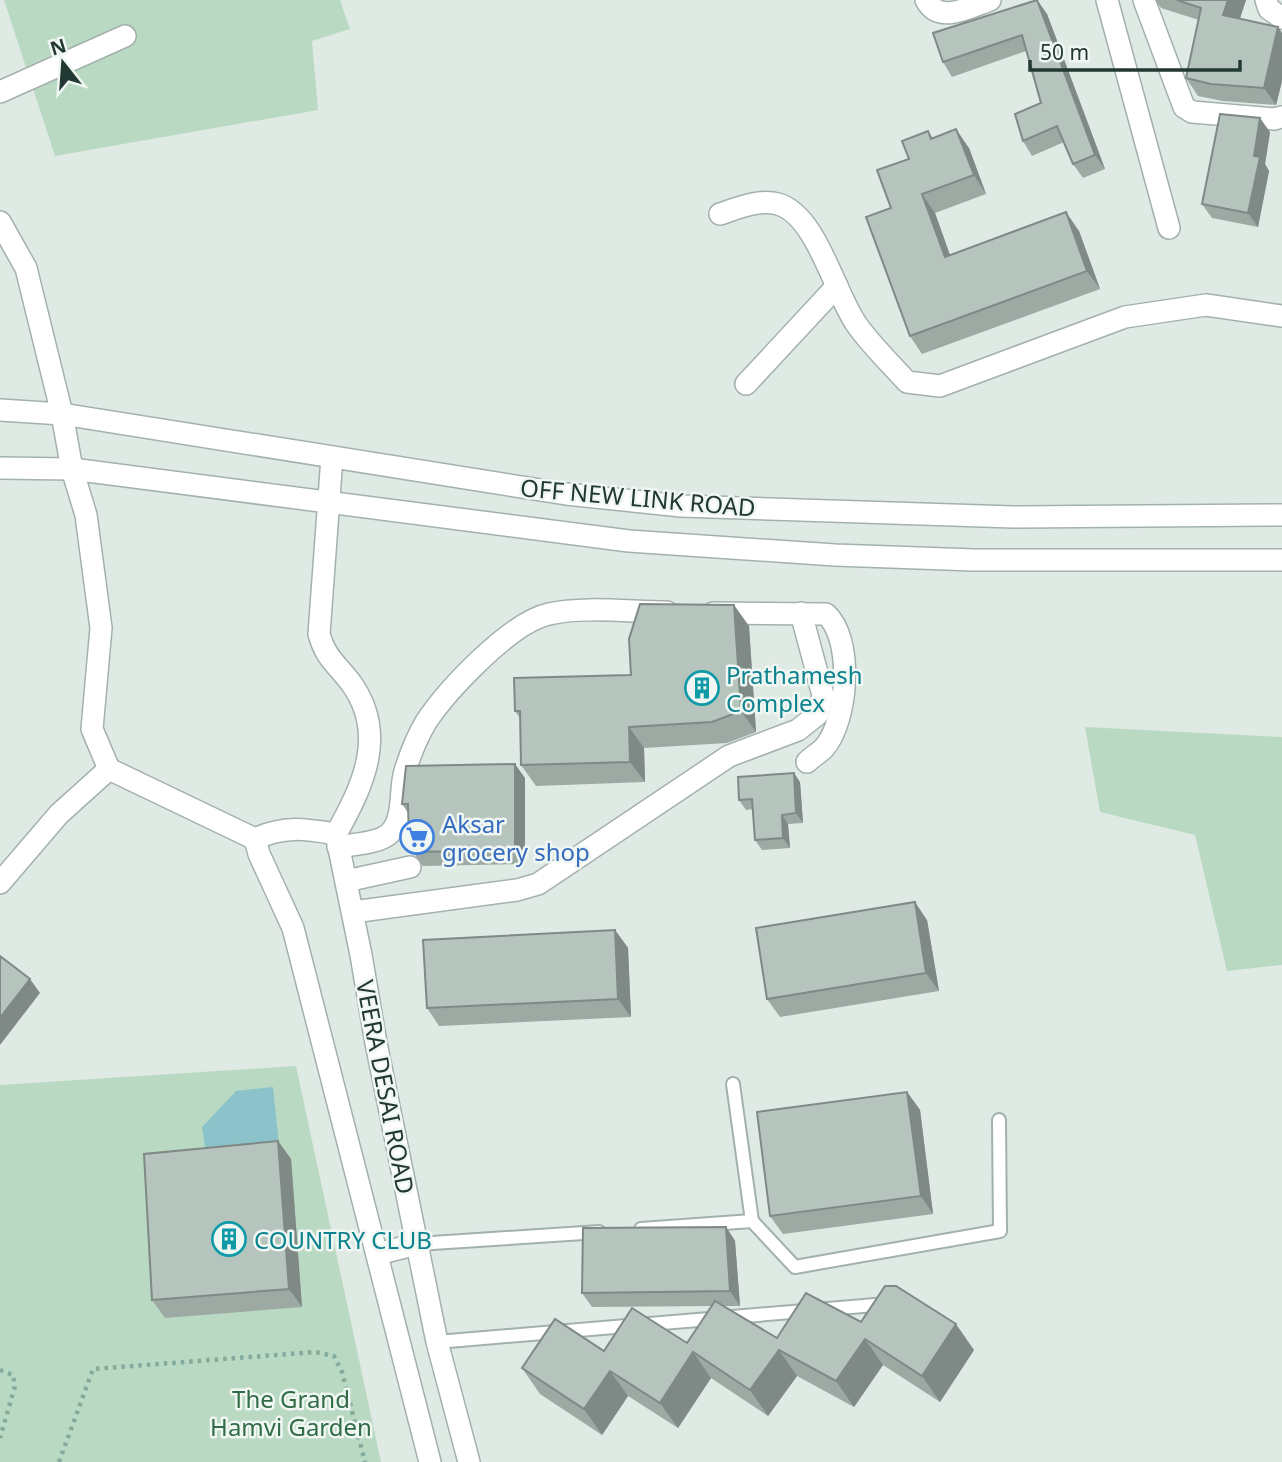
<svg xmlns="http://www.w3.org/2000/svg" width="1282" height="1462" viewBox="0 0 1282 1462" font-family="'Noto Sans',sans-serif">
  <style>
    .green { fill: #bad9c2 }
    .water { fill: #8cc3cb }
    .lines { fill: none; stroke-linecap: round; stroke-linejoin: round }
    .service-casing { stroke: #a3b1ac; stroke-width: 16 }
    .minor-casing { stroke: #a3b1ac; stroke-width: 24 }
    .tertiary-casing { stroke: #a3b1ac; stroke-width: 24 }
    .path { stroke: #83ab9d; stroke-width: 4.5; stroke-dasharray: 3.5 5; stroke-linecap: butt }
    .service { stroke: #fff; stroke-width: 12 }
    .minor { stroke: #fff; stroke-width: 21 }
    .tertiary { stroke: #fff; stroke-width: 21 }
    .wall { fill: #9da9a3 }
    .shaded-wall { fill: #7f8985 }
    .building { fill: #b6c4be; stroke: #7f8985; stroke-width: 2 }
    .labels { text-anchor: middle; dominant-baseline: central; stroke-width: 5; stroke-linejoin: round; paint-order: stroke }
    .street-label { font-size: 24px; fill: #223832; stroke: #f0f7f3 }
    .culture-label { font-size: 24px; fill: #0d838f; stroke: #f0f7f3; text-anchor: start }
    .shop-label { font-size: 24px; fill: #366cbe; stroke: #f0f7f3; text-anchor: start }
    .park-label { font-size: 24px; fill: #306c45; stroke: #f0f7f3 }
  </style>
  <rect width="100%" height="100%" fill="#e0eae5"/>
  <g class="green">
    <polygon points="4,0 340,0 350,29 312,41 318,110 55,156"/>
    <polygon points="1085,727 1282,737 1282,965 1227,971 1195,835 1100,812"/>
    <polygon points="296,1066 381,1462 0,1462 0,1085"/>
  </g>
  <polygon class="water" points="273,1087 279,1144 206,1153 202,1127 236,1091"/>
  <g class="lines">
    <g class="service-casing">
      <g id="service">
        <polyline points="752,1221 795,1267 1000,1231 999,1120"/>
        <polyline points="641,1229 752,1221 733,1084"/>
        <polyline points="417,1244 599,1232"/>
        <polyline points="437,1342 887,1304"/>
      </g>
    </g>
    <g class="minor-casing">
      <g id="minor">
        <path d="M926,0C939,25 970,7 990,0"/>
        <polyline points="1107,0 1169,228"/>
        <polyline points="1144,0 1184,107 1192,112 1274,119 1282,117"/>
        <polyline points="1266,0 1269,9 1282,18"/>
        <polyline points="0,92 125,36"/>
        <path d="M720,214C738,208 759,199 778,204C817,215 835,295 857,325C871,345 890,363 907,382L940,386L1125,317L1206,305L1282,316"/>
        <polyline points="0,222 26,268 62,414 72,469 86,515 101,628 92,729 109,769 255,839"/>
        <polyline points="746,384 837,286"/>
        <polyline points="0,410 62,414 566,494 681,506 1013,517 1282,515"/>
        <path d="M332,457L319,634C326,659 337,664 351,683C388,734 363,786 336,834"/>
        <polyline points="0,468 72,469 629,541 835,555 974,560 1282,560"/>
        <path d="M713,613L826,614C854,639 848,721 824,748C819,753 812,757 807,762"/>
        <path d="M338,847C352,844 379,844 390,833C405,818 399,790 405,771C410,755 417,737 426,722C447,690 511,622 549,614C583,606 632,612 667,612"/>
        <polyline points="346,881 410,867"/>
        <polyline points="0,883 59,814 109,769"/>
        <polyline points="353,912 517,890 538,884 729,756 798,730 818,714 823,695 801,613"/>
        <polyline points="377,1254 417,1244"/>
      </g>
    </g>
    <g class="tertiary-casing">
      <path id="tertiary" d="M430,1462L293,928L259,854L255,839C284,825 306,829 336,834L361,955L376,1043L437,1342L469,1462"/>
    </g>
    <g class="path">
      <polyline points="0,1370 13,1375 15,1386 0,1438"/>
      <polyline points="59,1462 93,1369 315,1352 334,1356 342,1372 365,1462"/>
    </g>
    <use href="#service" class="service"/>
    <use href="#minor" class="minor"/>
    <use href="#tertiary" class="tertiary"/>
  </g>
  <g class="wall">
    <polygon points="1037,0 1047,14 1105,169 1083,178 1073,164 1064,142 1032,156 1023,141 1041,103 1026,51 952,77 943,62"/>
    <polygon points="1155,0 1246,0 1240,19 1278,27 1282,33 1282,81 1276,105 1223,101 1198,96 1186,78 1199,20 1161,8"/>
    <polygon points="928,131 933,138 969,148 986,194 935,213 950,255 1079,231 1100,289 922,354 910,336 891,208 909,159"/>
    <polygon points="1270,132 1265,164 1269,171 1258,227 1212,218 1202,204"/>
    <polygon points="749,626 756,732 727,743 644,748 645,782 536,786 521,765 520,718 515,711 631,675"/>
    <polygon points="525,778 525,864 423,866 413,852 408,813 402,804"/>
    <polygon points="800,782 803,823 788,824 790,848 762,850 755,840 753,809 746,810 739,800"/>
    <polygon points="927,920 939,991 780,1017 767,999"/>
    <polygon points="615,930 628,948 631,1017 439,1026 427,1008"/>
    <polygon points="907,1092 920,1110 933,1214 783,1234 770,1216"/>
    <polygon points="278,1141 291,1159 302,1307 165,1318 152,1300"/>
    <polygon points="726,1227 735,1241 740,1306 723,1306 777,1338 861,1322 974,1350 940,1402 883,1365 854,1407 797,1376 768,1416 711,1378 678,1428 628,1396 602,1435 540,1394 522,1368 604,1351 687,1343 711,1306 592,1307 582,1293"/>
  </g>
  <g class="shaded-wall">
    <polygon points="1037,0 1047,14 1105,169 1095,155"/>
    <polygon points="1228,0 1246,0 1235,32 1223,15"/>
    <polygon points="1278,27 1282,33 1282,81 1276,105 1264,88"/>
    <polygon points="1260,118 1270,132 1265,164 1269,171 1258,227 1248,213 1254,156"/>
    <polygon points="956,129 969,148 986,194 974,175"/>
    <polygon points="922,194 935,213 957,275 945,257"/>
    <polygon points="1066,212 1079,231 1100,289 1087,271"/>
    <polygon points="734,605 749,626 756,732 741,711"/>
    <polygon points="629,727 644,748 645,782 630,762"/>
    <polygon points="515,764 525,778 525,864 515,850"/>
    <polygon points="794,773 800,782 803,823 796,813"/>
    <polygon points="782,815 788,824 790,848 783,838"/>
    <polygon points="915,902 927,920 939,991 926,973"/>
    <polygon points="615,930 628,948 631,1017 618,999"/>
    <polygon points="30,979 40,993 0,1045 0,1018"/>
    <polygon points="907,1092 920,1110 933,1214 921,1196"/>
    <polygon points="278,1141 291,1159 302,1307 289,1289"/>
    <polygon points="726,1227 735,1241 740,1306 730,1291"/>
    <polygon points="956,1324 974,1350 940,1402 922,1376"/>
    <polygon points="865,1339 883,1365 854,1407 836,1381"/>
    <polygon points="779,1350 797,1376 768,1416 750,1390"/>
    <polygon points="693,1352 711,1378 678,1428 660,1403"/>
    <polygon points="610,1371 628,1396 602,1435 584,1409"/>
  </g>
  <g class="building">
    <polygon points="1037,0 1095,155 1073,164 1057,126 1023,141 1015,114 1041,103 1022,35 943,62 933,33"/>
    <polygon points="1177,0 1228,0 1223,15 1278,27 1264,88 1211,84 1186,78 1201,8"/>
    <polygon points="1220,114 1260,118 1254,156 1260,157 1248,213 1202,204"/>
    <polygon points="956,129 974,175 922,194 945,257 1066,212 1087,271 910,336 866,217 891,208 877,170 909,159 902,141 928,131 931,139"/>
    <polygon points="640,604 734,605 741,711 712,722 629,727 630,762 521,765 520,711 515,711 514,678 631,675 629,639"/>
    <polygon points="515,764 515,850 413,852 409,843 408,804 402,804 406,766"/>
    <polygon points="794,773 796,813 782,815 783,838 755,840 752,799 739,800 738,777"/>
    <polygon points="915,902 926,973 767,999 756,928"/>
    <polygon points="615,930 618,999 427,1008 423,940"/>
    <polygon points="0,956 30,979 0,1018"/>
    <polygon points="907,1092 921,1196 770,1216 757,1112"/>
    <polygon points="278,1141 289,1289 152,1300 144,1154"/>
    <polygon points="726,1227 730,1291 582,1293 583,1228"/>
    <polygon points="885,1286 896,1286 956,1324 922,1376 865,1339 836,1381 779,1350 750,1390 693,1352 660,1403 610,1371 584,1409 522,1368 555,1319 604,1351 632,1308 687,1343 715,1301 777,1338 806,1293 861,1322"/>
  </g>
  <defs>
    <g id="building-ring" transform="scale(1.75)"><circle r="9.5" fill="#f0f7f3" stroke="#0f9aa8" stroke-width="1.5"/><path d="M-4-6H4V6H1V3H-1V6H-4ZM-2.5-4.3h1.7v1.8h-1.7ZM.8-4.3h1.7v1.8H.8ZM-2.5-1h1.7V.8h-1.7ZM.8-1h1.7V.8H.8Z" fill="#0f9aa8"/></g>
    <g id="supermarket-ring" transform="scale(1.75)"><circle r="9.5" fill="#f0f7f3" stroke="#3f7fe0" stroke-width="1.5"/><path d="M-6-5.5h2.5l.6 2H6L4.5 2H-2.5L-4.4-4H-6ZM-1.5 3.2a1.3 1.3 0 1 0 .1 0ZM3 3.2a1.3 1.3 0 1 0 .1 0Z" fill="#3f7fe0"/></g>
  </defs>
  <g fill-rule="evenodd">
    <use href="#building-ring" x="702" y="688"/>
    <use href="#supermarket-ring" x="417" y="837"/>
    <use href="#building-ring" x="229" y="1239"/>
  </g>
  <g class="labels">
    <g class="street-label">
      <text transform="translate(638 497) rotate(5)">OFF NEW LINK ROAD</text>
      <text transform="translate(386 1087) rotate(79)">VEERA DESAI ROAD</text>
    </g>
    <g class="culture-label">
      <text x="726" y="674">Prathamesh<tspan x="726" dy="28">Complex</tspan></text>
      <text x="254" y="1239">COUNTRY CLUB</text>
    </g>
    <g class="shop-label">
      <text x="442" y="823">Aksar<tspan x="442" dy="28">grocery shop</tspan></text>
    </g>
    <g class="park-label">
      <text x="291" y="1398">The Grand<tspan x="291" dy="28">Hamvi Garden</tspan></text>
    </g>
  </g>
  <g transform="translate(63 63) rotate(343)" stroke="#f0f7f3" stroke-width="5" paint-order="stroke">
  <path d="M0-5L12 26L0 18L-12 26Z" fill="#223832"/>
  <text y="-10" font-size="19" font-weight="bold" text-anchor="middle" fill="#223832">N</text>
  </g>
  <path d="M1030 60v10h210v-10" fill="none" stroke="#223832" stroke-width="3.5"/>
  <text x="1040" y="60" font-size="21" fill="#223832" stroke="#f0f7f3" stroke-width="5" paint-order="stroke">50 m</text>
</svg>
